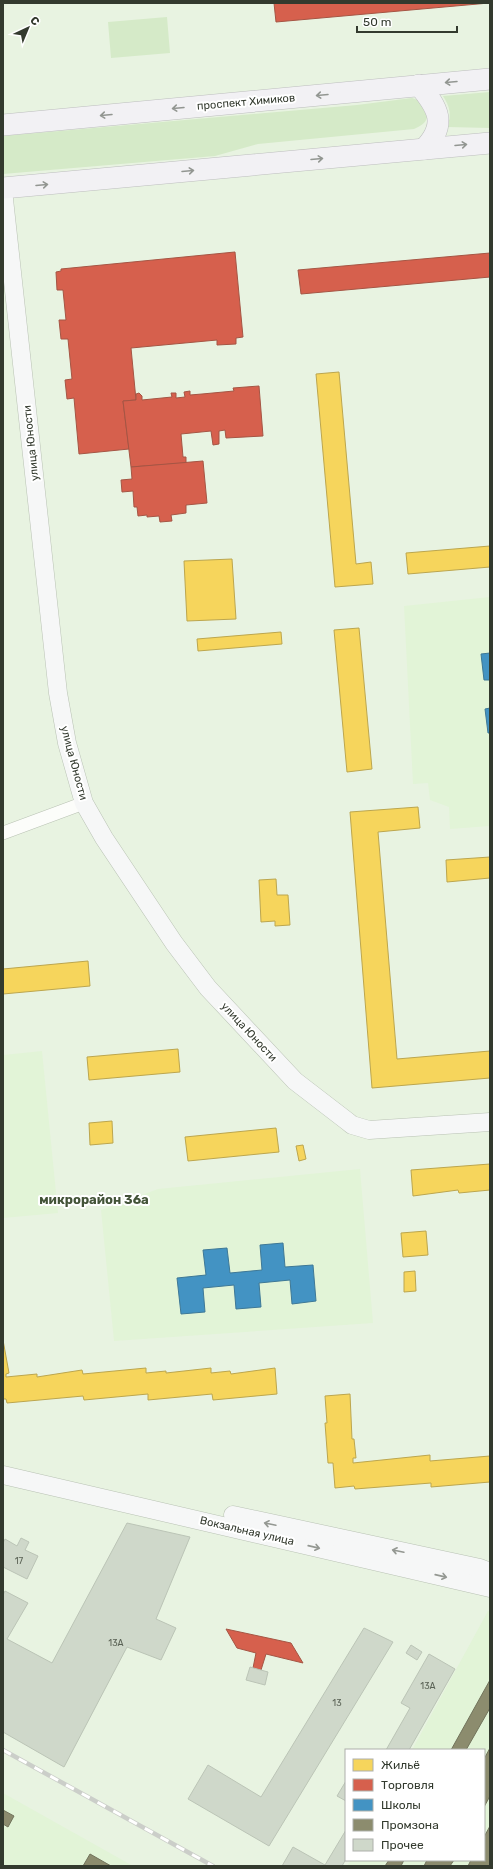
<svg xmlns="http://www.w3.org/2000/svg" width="493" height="1869" viewBox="0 0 493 1869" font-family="Rubik,sans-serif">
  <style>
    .built { fill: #e2f4d7 }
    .green { fill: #d5eac8 }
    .homes { fill: #f6d55c; stroke: #bca64e }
    .shops { fill: #d6604d; stroke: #a55544 }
    .schools { fill: #4393c3; stroke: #3e7896 }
    .industry { fill: #8c8c6e; stroke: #71735b }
    .building { fill: #cfd8ca; stroke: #bbc4b6 }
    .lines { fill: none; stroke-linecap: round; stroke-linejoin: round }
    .street-casing { stroke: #b9c2b4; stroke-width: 14 }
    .secondary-casing { stroke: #b9c2b4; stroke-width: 19 }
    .primary-casing { stroke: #bdbebe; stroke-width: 22 }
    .street { stroke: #fcfdfa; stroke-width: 13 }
    .secondary { stroke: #f6f7f7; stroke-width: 18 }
    .primary { stroke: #f2f1f4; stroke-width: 21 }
    .rail-casing { stroke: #cbcec9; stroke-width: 4.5 }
    .rail { stroke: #fff; stroke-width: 3; stroke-dasharray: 9; stroke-linecap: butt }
    .oneway { stroke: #929691 }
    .oneway2 { stroke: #949892 }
    .labels { text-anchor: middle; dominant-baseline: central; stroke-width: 4; stroke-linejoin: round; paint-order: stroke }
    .number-label { font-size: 9px; fill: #5a6255 }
    .street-label { font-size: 11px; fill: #333a2e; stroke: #fff }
    .quarter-label { font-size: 13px; font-weight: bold; fill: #435338; stroke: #fff }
  </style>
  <rect width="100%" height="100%" fill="#e8f3e1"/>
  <g class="built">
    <polygon points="490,597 490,826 450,829 449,807 430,800 428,783 413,784 404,606"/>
    <polygon points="42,1051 58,1213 3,1218 3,1055"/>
    <polygon points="360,1169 373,1323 114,1341 101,1210 158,1189"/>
    <polygon points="488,1611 490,1611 490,1866 347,1866 351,1860 484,1860 484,1750 412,1750"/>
    <polygon points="3,1793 133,1866 3,1866"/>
  </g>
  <g class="green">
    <polygon points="167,17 170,53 111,58 108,22"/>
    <path d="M490,92V128L447,127C452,115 450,107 443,96Z"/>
    <path d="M412,98L421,101C430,115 430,122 414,129L258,144L215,156L3,174V136L357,105Z"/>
  </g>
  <g class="homes">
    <polygon points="339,372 356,564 371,562 373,584 335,587 316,374"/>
    <polygon points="490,546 490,567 408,574 406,553"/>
    <polygon points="232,559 236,619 187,621 184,561"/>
    <polygon points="359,628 372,769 347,772 334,630"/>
    <polygon points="281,632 282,644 198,651 197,639"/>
    <polygon points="418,807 420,828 378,832 397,1059 490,1051 490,1078 372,1088 350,812"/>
    <polygon points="490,857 490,878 447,882 446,860"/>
    <polygon points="276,879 277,895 288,895 290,925 275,926 275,921 261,922 259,880"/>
    <polygon points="88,961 90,986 3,994 3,969"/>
    <polygon points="178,1049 180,1072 89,1080 87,1057"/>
    <polygon points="112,1121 113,1143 90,1145 89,1123"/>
    <polygon points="276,1128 279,1152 188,1161 185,1137"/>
    <polygon points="303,1145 306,1159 299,1161 296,1146"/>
    <polygon points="490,1164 490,1190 459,1193 458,1190 413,1196 411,1170"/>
    <polygon points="426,1231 428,1255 403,1257 401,1233"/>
    <polygon points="415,1271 416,1291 404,1292 404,1272"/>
    <polygon points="3,1340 9,1373 6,1374 6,1377 37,1374 37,1377 82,1370 83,1374 146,1368 146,1373 166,1371 166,1373 211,1368 211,1373 230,1371 231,1374 275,1368 277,1394 213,1400 212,1394 148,1400 148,1394 84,1400 83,1396 7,1403 6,1399 3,1399"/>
    <polygon points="350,1394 352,1439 354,1439 356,1458 353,1458 353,1463 430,1455 430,1461 490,1456 490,1482 431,1487 431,1483 355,1489 354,1486 335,1488 333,1463 328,1463 325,1423 327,1423 325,1396"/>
  </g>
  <g class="shops">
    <polygon points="274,3 489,3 276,22"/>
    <polygon points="235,252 243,337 236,338 236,344 217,345 217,340 131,348 136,400 123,401 129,449 79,454 74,398 67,399 65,380 72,379 68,339 61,339 59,320 66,320 63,290 57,290 56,272 61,271 61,269"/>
    <polygon points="490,253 490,277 301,294 298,270"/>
    <polygon points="259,386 263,436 226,438 225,430 219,431 219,444 213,445 211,431 181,434 183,457 186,457 186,463 131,467 123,401 136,400 136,394 139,393 142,396 142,400 172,397 171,393 176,393 176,398 185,397 184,392 190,391 190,395 202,394 234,391 233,388"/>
    <polygon points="203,461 207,503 186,505 186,513 171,515 172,521 160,522 159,516 147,517 147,515 138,516 137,507 134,507 133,491 122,492 121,480 132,479 131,467"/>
    <polygon points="226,1629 291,1643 303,1663 266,1654 261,1670 253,1668 256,1653 237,1648"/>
  </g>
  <g class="schools">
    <polygon points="490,653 490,680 484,680 481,654"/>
    <polygon points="490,708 490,733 488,733 485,709"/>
    <polygon points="283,1243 285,1267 313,1265 316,1301 292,1304 290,1280 259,1283 261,1307 236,1309 234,1285 203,1288 205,1312 181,1314 177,1278 206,1275 203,1250 227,1248 230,1273 262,1270 260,1245"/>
  </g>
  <g class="industry">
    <polygon points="490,1680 490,1708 466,1750 451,1750"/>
    <polygon points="490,1748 490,1796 484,1807 484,1759"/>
    <polygon points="3,1810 14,1816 8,1827 3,1824"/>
    <polygon points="490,1826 490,1866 468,1866 471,1860 484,1860 484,1837"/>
    <polygon points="90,1854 111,1866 83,1866"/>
    <polygon points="389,1860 404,1860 401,1866 385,1866"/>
    <polygon points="427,1860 454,1860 450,1866 424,1866"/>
  </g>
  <g class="building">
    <polygon points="127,1523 190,1537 156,1619 176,1628 161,1660 127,1647 64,1767 3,1732 3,1595 5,1591 28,1603 7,1639 52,1663"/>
    <polygon points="21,1538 29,1542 25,1550 38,1556 27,1579 3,1567 3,1543 5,1539 17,1546"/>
    <polygon points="364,1628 393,1642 269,1846 188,1799 208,1765 261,1797"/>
    <polygon points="411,1645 422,1652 417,1660 406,1653"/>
    <polygon points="429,1654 455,1669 409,1750 386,1750 410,1708 401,1703"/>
    <polygon points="250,1667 268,1672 265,1685 246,1680"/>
    <polygon points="346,1781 346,1801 337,1796"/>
    <polygon points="346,1830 346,1859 342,1866 282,1866 293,1847 325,1865"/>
  </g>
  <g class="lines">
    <g class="street-casing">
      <polyline id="street" points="3,833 84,803"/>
    </g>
    <g class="secondary-casing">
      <g id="secondary">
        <polyline points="3,190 58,693 67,743 84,803 104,838 174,943 208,988 295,1081 347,1121 352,1125 369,1130 490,1122"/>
        <polyline points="3,1475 490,1588"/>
        <polyline points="233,1515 480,1568 490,1572"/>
      </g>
    </g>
    <g class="primary-casing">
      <g id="primary">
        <path d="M419,85C438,108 448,124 424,149"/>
        <polyline points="3,125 490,79"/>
        <polyline points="3,188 490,143"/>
      </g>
    </g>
    <use href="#street" class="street"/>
    <use href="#secondary" class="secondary"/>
    <use href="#primary" class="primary"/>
    <g class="rail-casing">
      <polyline id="rail" points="3,1750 213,1866"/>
    </g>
    <use href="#rail" class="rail"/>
  </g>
  <defs><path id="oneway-shaft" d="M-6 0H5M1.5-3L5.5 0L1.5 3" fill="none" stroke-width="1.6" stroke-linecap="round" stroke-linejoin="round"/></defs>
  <g class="oneway">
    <use href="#oneway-shaft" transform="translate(451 82) rotate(175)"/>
    <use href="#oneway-shaft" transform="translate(322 95) rotate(175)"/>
    <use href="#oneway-shaft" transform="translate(178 108) rotate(175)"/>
    <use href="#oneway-shaft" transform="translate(106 115) rotate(175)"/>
    <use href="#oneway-shaft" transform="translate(461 145) rotate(-5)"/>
    <use href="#oneway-shaft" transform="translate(317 159) rotate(-5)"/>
    <use href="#oneway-shaft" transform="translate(188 171) rotate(-5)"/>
    <use href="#oneway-shaft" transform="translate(42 185) rotate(-5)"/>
  </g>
  <g class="oneway2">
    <use href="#oneway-shaft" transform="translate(270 1524) rotate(-168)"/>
    <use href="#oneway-shaft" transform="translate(314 1547) rotate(13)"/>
    <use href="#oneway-shaft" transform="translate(398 1551) rotate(-168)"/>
    <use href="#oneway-shaft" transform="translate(441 1576) rotate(13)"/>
  </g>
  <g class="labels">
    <g class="number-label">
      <text x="19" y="1561">17</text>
      <text x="116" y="1643">13А</text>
      <text x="428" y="1686">13А</text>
      <text x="337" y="1703">13</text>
    </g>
    <g class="street-label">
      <text transform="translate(246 102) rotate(-5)">проспект Химиков</text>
      <text transform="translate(31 443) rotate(-96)">улица Юности</text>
      <text transform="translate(74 763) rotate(75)">улица Юности</text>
      <text transform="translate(249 1032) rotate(47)">улица Юности</text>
      <text transform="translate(247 1531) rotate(13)">Вокзальная улица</text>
    </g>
    <g class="quarter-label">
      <text x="94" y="1199">микрорайон 36а</text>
    </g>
  </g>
  <rect width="493" height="1869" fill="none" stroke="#333a2e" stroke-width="8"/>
  <rect x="345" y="1749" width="140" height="112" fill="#ffffff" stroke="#adb0ab"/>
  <rect x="353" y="1759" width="20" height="12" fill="#f6d55c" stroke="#adb0ab"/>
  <text x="381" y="1769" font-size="12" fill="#333a2e">Жильё</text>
  <rect x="353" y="1779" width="20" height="12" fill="#d6604d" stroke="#adb0ab"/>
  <text x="381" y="1789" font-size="12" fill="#333a2e">Торговля</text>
  <rect x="353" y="1799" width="20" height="12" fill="#4393c3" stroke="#adb0ab"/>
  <text x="381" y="1809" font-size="12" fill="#333a2e">Школы</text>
  <rect x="353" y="1819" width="20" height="12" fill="#8c8c6e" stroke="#adb0ab"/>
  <text x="381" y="1829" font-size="12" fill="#333a2e">Промзона</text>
  <rect x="353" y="1839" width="20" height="12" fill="#cfd8ca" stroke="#adb0ab"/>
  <text x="381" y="1849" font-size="12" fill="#333a2e">Прочее</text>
  <g transform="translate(28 28) rotate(44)" stroke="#ffffff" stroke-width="3" paint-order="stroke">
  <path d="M0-3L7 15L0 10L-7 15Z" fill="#333a2e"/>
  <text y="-6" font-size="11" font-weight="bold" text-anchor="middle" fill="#333a2e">С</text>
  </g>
  <path d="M357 26v6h100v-6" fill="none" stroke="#333a2e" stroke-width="2"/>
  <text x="363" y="26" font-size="12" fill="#333a2e" stroke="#ffffff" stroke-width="3" paint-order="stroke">50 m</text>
</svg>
